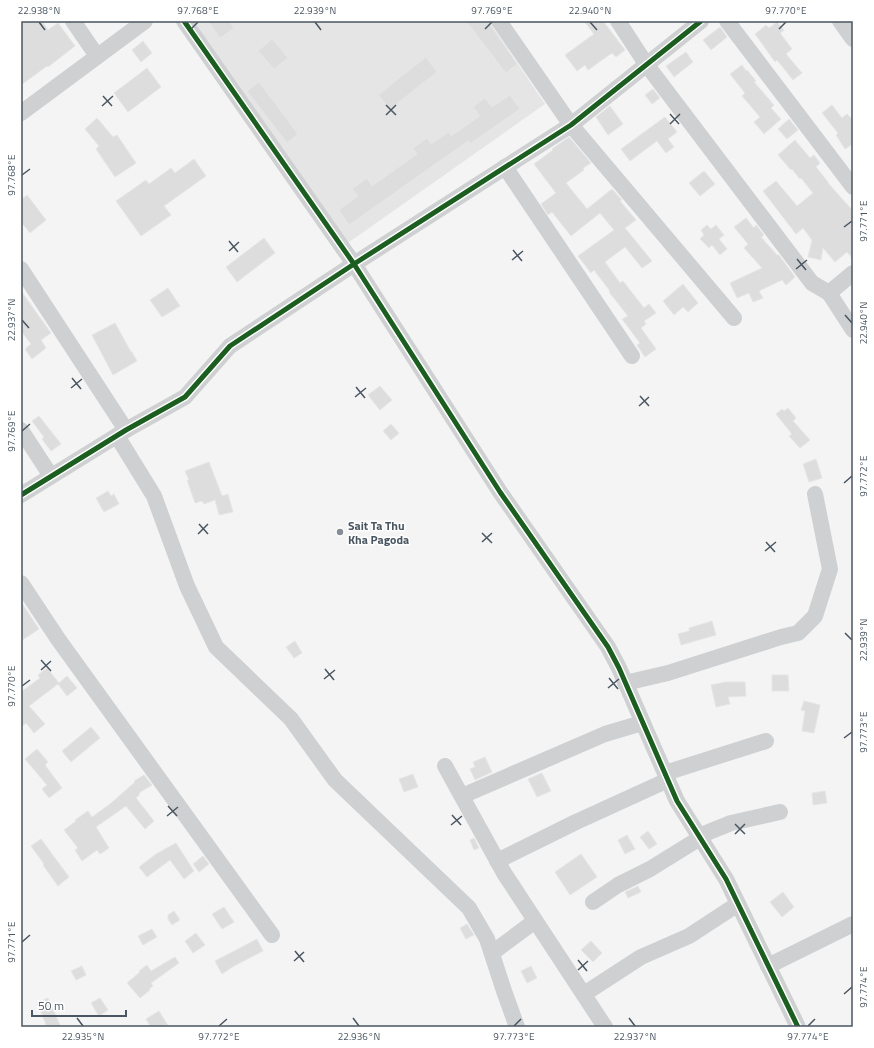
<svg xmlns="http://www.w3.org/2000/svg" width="874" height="1048" viewBox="0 0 874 1048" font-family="'Titillium Web',sans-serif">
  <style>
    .education { fill: #e6e5e6 }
    .building { fill: #ddddde; stroke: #e5e6e7 }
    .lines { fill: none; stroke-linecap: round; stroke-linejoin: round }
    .minor { stroke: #ced0d2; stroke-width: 16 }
    .cycleway-casing { stroke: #fff; stroke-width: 8 }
    .cycleway { stroke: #1b5e20; stroke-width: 5 }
    .ticks { fill: none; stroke: #4a5661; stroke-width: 1.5 }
    .poi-dot { fill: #868d94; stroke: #fff; stroke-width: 1.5 }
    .labels { text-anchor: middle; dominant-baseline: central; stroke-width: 3; stroke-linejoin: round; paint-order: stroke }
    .poi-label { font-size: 12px; font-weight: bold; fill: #4a5661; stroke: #fff; text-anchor: start }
    .neatline { fill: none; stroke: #4a5661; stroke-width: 1.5 }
    .ticks-label { font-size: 10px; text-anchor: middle; fill: #4a5661 }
  </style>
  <rect width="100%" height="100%" fill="#f4f4f4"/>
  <polygon class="education" points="190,21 489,21 545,104 345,245"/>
  <g class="building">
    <polygon points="21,21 42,21 48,30 58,23 75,46 48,67 47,66 21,85"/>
    <polygon points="208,21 229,21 234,28 220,38"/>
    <polygon points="466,21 489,21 491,26 517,64 506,73"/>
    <polygon points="584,21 603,21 625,50 616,57 612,53 588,70 585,65 577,71 565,55 594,34"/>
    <polygon points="777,22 784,30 780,33 792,49 786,54 802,73 793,80 777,60 775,62 755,34 766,25 769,28"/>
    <polygon points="720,27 727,37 711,50 703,40"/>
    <polygon points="272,39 288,58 274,69 258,51"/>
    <polygon points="143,41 152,53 141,62 132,50"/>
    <polygon points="686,52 693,62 674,77 666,66"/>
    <polygon points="426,57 437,72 390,109 378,95"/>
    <polygon points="742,65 746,71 747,70 756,81 754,82 774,105 771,108 781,119 764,134 754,122 760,117 742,96 745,93 730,74"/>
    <polygon points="147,68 161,87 128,112 114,93"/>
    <polygon points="259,82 298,134 287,143 247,91"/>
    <polygon points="653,89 660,98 652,104 645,95"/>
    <polygon points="510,95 520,109 470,144 468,141 349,225 339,210 358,196 352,189 367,178 372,186 417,154 413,148 427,138 431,144 449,132 451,136 480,116 473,107 485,98 492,107"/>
    <polygon points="832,105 842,118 847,114 853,120 853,144 845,149 836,135 838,133 822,113"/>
    <polygon points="610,106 623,124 608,135 596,117"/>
    <polygon points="665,117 677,132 668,139 674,147 666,153 657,141 630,161 621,149"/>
    <polygon points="97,118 113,137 117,135 136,163 115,177 96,149 99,146 85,129"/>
    <polygon points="789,119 798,130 787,139 778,129"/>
    <polygon points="569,137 591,163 583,168 584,170 566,183 587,209 612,189 622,200 620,201 636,220 625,228 652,261 642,268 625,247 605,262 620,283 623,281 644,308 649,304 656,313 644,321 646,324 641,328 656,349 645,357 637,345 640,343 622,319 628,316 609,292 610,291 594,270 591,273 578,256 614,230 600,213 571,236 552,212 548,215 541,204 556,193 534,164 553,150 552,149"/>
    <polygon points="795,140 810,158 814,155 820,163 816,167 828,182 828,183 853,211 853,259 847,252 835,262 823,248 821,260 808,257 812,240 803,228 796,234 763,191 776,181 797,206 813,193 801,178 800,179 792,169 791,170 778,155"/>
    <polygon points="194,159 206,176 164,206 171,215 141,236 116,201 146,180 149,184 171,168 175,173"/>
    <polygon points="704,171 715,184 700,196 689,183"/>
    <polygon points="27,195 46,220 30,233 21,222 21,200"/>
    <polygon points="746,218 754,228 756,225 764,235 761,237 777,255 779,255 795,277 786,285 782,280 759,291 763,298 753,302 749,293 737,298 730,283 762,268 744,248 748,244 734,227"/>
    <polygon points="707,225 711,229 716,225 724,235 719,239 727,249 720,255 712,245 709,248 700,239 704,235 701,230"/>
    <polygon points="264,238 275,253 237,282 226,267"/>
    <polygon points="683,284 698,303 688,312 683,307 674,315 663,301"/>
    <polygon points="168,288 180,306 162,317 150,300"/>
    <polygon points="21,291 51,333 41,340 46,348 32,359 25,349 31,344 21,331"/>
    <polygon points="115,323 131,352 132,352 137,361 113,375 92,335"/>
    <polygon points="380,386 392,400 380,410 368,395"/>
    <polygon points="788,408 796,418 793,421 810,440 800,448 789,436 792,434 776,414 782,409 784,411"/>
    <polygon points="39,416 61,444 51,451 42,439 44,437 32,421"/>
    <polygon points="391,424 399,433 391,440 383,431"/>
    <polygon points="816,459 822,478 809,482 803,464"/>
    <polygon points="209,462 222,496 228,494 233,512 219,515 215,500 204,504 202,501 195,503 187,480 189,480 185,471"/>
    <polygon points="108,491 111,496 114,494 119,504 104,512 96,498"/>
    <polygon points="21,602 39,629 21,641"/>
    <polygon points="712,621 716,635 681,645 678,634 689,631 689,628"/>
    <polygon points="295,641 302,653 294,658 286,647"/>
    <polygon points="47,668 59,683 67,676 77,688 67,696 58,684 29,706 45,724 34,733 26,723 21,727 21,692 40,678 38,675"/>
    <polygon points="772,675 788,675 789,691 772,691"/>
    <polygon points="725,682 745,682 746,696 728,697 730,704 716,707 711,685"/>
    <polygon points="804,701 820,705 814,733 802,731 805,711 801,710"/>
    <polygon points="91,727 100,738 71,762 62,751"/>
    <polygon points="37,749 48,762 45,765 62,788 49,798 42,789 47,785 25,759"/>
    <polygon points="485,757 492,772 475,780 470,769 475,767 473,762"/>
    <polygon points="542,773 551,791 537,797 528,779"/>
    <polygon points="413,774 418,787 404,792 399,779"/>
    <polygon points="144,775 152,785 139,793 140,794 136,798 154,821 145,829 126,806 96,827 109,848 100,854 97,850 82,861 75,850 78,848 64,830 76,821 75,820 88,811 92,817 110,804 135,782 134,781"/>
    <polygon points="825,791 827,803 813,805 812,793"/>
    <polygon points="648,831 657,844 649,849 640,837"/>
    <polygon points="627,835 635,849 625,854 618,840"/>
    <polygon points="474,838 479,848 474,850 470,840"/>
    <polygon points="41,839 69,877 58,886 43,865 44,864 31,846"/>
    <polygon points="176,843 194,871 184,879 170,860 147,877 139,867 156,854"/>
    <polygon points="581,854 597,877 570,895 555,872"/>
    <polygon points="203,856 209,864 199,872 193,864"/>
    <polygon points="638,886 641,892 628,898 625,892"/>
    <polygon points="783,892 794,907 782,917 770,902"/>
    <polygon points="224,907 234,922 222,929 212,914"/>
    <polygon points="174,911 180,920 172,925 168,919 168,915"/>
    <polygon points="467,924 474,935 466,939 460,928"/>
    <polygon points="152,929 157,937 143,945 138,936"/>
    <polygon points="196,933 205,945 193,953 185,941"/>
    <polygon points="257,939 263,951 234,966 222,974 215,961"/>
    <polygon points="591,941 602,953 593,962 581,950"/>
    <polygon points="175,957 179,963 151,983 153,986 149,989 150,990 140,998 127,983 140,972 139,971 147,965 151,971"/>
    <polygon points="82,966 86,975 76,980 71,971"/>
    <polygon points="531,966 537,978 527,983 521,971"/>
    <polygon points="48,998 61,1027 47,1027 37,1003"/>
    <polygon points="100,998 108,1010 99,1016 91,1003"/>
    <polygon points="159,1011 169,1027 151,1027 146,1019"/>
  </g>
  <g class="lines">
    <g class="minor">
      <polyline points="73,21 97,56"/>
      <polyline points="184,21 354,264 500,492 608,647 619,668 677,801 726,879 798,1027"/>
      <polyline points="499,21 571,125 734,318"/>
      <polyline points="618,21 646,64 812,283 829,293"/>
      <polyline points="727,21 853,187"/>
      <polyline points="840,21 853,39"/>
      <polyline points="21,113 145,21"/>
      <polyline points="505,167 632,356"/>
      <polyline points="21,269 126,430"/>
      <polyline points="853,273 829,293 853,330"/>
      <polyline points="21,430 51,476"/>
      <polyline points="117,436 154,496 187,586 216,647 291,719 335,780 469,908 487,939 504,991 517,1027"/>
      <polyline points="21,495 126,430 185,397 230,346 354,264 571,125 701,21"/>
      <polyline points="21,583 58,639 272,935"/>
      <polyline points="625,683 668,673 781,637 798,633 815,616 830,569 815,494"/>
      <polyline points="445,766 504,873 605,1027"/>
      <polyline points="665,773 766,741"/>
      <polyline points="462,796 605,734 642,723"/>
      <polyline points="699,836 731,823 780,812"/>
      <polyline points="497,861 576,822 668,780"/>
      <polyline points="593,902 618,885 650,869 700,838"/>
      <polyline points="492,953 535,921"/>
      <polyline points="768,966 853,924"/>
      <polyline points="584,994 641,957 689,936 738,904"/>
    </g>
    <g class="cycleway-casing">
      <g id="cycleway">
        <polyline points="184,21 354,264 500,492 608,647 619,668 677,801 726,879 798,1027"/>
        <polyline points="21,495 126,430 185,397 230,346 354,264 571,125 701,21"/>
      </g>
    </g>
    <use href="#cycleway" class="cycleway"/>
  </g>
  <path class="ticks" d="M39,22L45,30M315,22L321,30M590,22L597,30M191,29L198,22M485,29L492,22M779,29L786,22M103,96L112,106M386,105L396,115M102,106L113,96M670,114L679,124M386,115L396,105M670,124L680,114M22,175L30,169M844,227L852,221M229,241L238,252M513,250L522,261M229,251L239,242M797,259L806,270M512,260L523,251M796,269L807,260M845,315L852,323M22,320L29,328M72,378L81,389M356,387L365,398M71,388L82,379M640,396L649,406M355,397L366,388M639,406L649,397M22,431L30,424M844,483L852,476M199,524L208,534M482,533L492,543M198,534L208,524M482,542L492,533M766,542L775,552M765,551L776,542M845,633L852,640M41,660L51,671M325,669L334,680M41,670L51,661M609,678L618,689M324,679L335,670M22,686L30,680M608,688L619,679M844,738L852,732M168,806L177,816M452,815L461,825M167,816L178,807M735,824L745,834M451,825L462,816M735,834L745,824M22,942L30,935M295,951L304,962M578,960L587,971M294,961L304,952M578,970L588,961M844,994L852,987M77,1018L83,1026M353,1018L359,1026M629,1018L635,1026M219,1026L227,1019M514,1026L521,1019M808,1026L815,1019"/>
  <circle class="poi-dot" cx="340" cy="532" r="4"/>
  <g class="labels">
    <g class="poi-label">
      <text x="348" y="525">Sait Ta Thu<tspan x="348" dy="14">Kha Pagoda</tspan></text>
    </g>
  </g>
  <rect width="874" height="1048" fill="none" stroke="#ffffff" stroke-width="44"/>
  <path d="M32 1010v6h94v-6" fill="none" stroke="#4a5661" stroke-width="2"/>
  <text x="38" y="1010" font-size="12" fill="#4a5661" stroke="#ffffff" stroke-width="3" paint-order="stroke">50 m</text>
  <rect x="22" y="22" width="830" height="1004" class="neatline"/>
  <g class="ticks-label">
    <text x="39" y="14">22.938°N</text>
    <text x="198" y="14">97.768°E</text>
    <text x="315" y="14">22.939°N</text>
    <text x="492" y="14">97.769°E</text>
    <text x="590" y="14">22.940°N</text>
    <text x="786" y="14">97.770°E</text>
    <text transform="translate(11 175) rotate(-90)" y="4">97.768°E</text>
    <text transform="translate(863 221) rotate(-90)" y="4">97.771°E</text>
    <text transform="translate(11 320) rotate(-90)" y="4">22.937°N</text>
    <text transform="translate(863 323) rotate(-90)" y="4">22.940°N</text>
    <text transform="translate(11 431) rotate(-90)" y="4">97.769°E</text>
    <text transform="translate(863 476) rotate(-90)" y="4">97.772°E</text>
    <text transform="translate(863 640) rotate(-90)" y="4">22.939°N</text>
    <text transform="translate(11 686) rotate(-90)" y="4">97.770°E</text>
    <text transform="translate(863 732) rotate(-90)" y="4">97.773°E</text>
    <text transform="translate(11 942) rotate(-90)" y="4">97.771°E</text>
    <text transform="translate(863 987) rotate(-90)" y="4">97.774°E</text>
    <text x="83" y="1040">22.935°N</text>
    <text x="219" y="1040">97.772°E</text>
    <text x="359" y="1040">22.936°N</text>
    <text x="514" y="1040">97.773°E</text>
    <text x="635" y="1040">22.937°N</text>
    <text x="808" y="1040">97.774°E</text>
  </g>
</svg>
